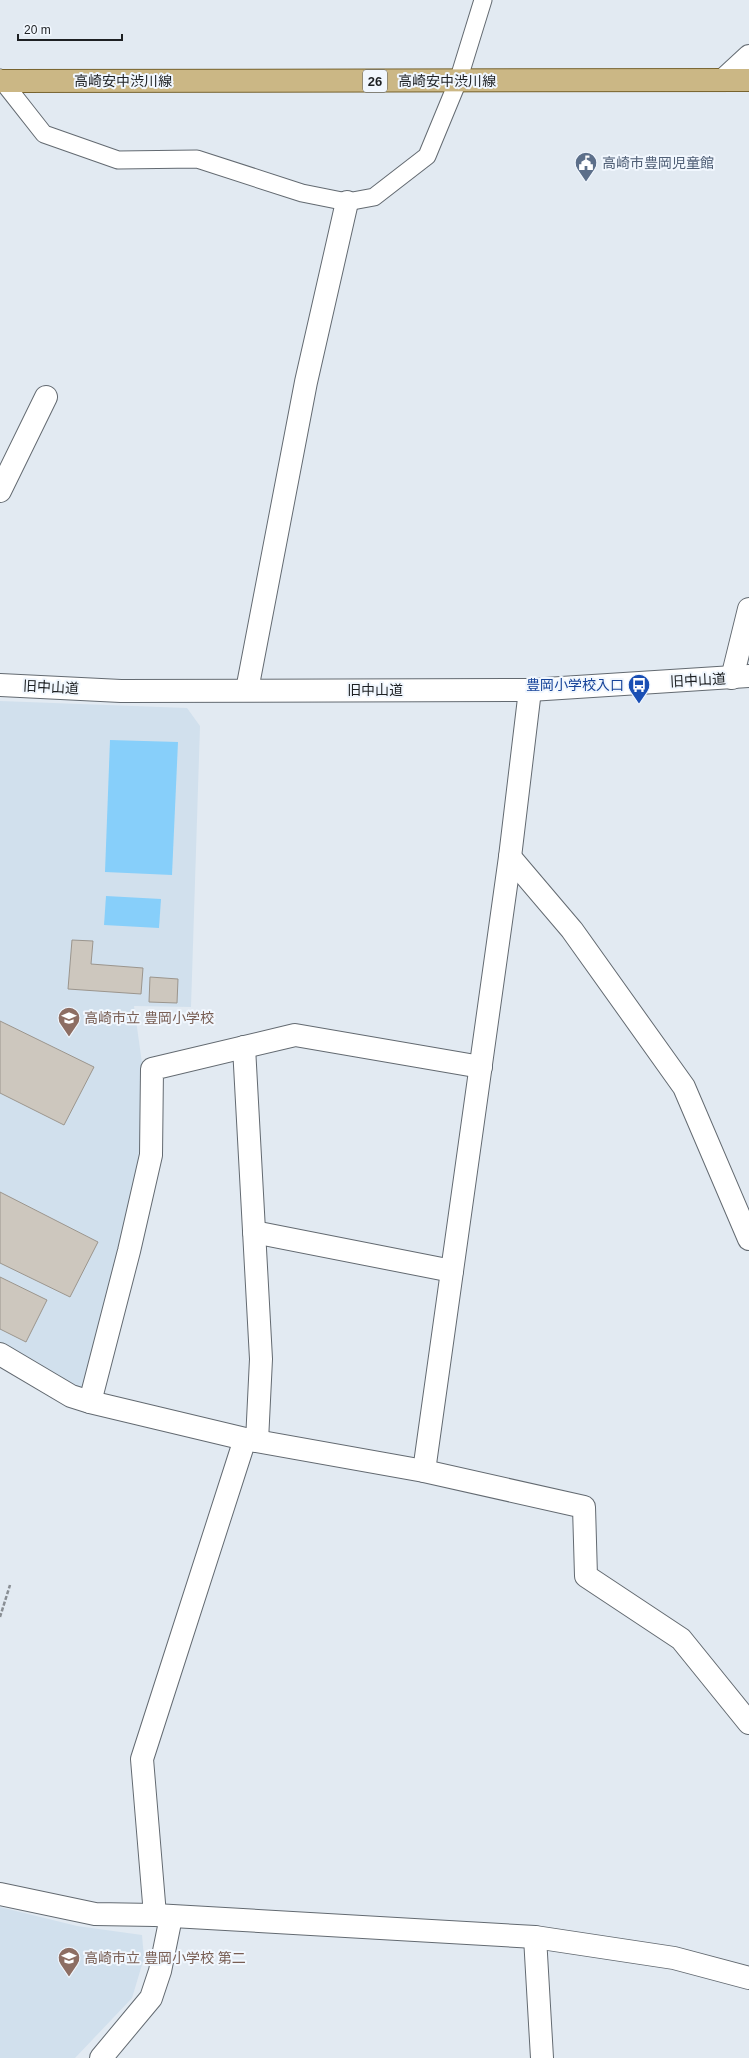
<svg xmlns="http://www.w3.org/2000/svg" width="749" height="2058" viewBox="0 0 749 2058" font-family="Arial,'Noto Sans JP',sans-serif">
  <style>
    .built { fill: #d1e0ed }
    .water { fill: #87cffa }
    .building { fill: #cdc7be; stroke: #9b958d }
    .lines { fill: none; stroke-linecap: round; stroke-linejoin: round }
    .service-casing { stroke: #636a71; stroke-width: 19 }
    .minor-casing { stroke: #636a71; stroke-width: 24 }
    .primary-casing { stroke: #77632e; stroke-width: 24 }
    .path { stroke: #898e94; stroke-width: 2.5; stroke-dasharray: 4 2; stroke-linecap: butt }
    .service { stroke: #fff; stroke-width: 17 }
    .minor { stroke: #fff; stroke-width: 22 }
    .primary { stroke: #cbb785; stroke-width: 22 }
    .labels { text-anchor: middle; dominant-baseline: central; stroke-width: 4; stroke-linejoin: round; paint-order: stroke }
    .shield { fill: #f1f7fe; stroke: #5d6065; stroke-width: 1 }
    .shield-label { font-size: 13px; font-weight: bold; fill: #1d2023 }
    .street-label { font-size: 14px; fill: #1d2023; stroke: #f1f7fe }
    .service-label { font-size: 14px; fill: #4e5e75; stroke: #f1f7fe; text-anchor: start }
    .transit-label { font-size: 14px; fill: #164399; stroke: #f1f7fe; text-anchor: end }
    .education-label { font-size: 14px; fill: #785e54; stroke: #f1f7fe; text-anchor: start }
  </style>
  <rect width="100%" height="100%" fill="#e2eaf2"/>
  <g class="built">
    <polygon points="0,701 187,708 200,726 191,1007 134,1006 143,1070 146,1133 86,1391 67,1384 0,1346"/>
    <polygon points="0,1907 77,1926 142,1935 144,1958 132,1998 75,2058 0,2058"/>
  </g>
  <g class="water">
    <polygon points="110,740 178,742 172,875 105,872"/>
    <polygon points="106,896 161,899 159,928 104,925"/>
  </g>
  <g class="building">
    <polygon points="72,940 93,941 91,964 143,968 141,994 68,989"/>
    <polygon points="150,977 178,979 177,1003 149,1002"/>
    <polygon points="0,1021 94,1067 64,1125 0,1093"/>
    <polygon points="0,1192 98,1242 70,1297 0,1263"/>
    <polygon points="0,1277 47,1300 26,1342 0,1329"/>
  </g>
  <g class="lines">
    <g class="service-casing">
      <polyline id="service" points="0,78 44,134 118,160 197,159 302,193 347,202 374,197 427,156 458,81 483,0"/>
    </g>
    <g class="minor-casing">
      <g id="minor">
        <polyline points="723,80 749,56"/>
        <polyline points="0,491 46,397"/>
        <polyline points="732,678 749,609"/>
        <polyline points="0,685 121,691 530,690 749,676"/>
        <polyline points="247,690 306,382 347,202"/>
        <polyline points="510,857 572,930 684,1087 749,1239"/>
        <polyline points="244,1047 261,1359 257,1441"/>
        <polyline points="254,1232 452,1271"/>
        <polyline points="0,1354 71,1396 90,1402 245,1439 424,1471 584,1507 586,1576 681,1639 749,1723"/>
        <polyline points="90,1402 129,1251 151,1155 152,1069 295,1035 481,1067"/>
        <polyline points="424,1471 510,857 530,690"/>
        <polyline points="0,1894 95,1914 155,1915 535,1937 674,1958 749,1978"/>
        <polyline points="155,1915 142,1759 245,1439"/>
        <polyline points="535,1937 542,2058"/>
        <polyline points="101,2058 151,1998 160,1971 171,1917"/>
      </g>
    </g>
    <g class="primary-casing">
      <polyline id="primary" points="0,81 749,80"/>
    </g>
    <polyline class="path" points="0,1617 10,1585"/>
    <use href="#service" class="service"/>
    <use href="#minor" class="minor"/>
    <use href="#primary" class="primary"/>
  </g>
  <defs>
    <g id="civic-pin" transform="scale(1.15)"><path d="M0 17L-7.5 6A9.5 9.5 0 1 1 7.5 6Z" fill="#5c6f8a" stroke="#f1f7fe"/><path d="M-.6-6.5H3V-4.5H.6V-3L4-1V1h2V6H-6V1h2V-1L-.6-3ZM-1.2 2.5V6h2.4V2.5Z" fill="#fff"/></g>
    <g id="bus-pin" transform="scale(1.15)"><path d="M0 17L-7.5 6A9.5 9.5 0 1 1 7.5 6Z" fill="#1a4fb4" stroke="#f1f7fe"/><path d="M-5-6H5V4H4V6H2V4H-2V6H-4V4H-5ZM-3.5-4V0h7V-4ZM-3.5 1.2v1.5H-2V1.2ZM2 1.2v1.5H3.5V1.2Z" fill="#fff"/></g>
    <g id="school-pin" transform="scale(1.15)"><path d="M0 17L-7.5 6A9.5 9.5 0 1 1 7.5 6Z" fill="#8d6e63" stroke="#f1f7fe"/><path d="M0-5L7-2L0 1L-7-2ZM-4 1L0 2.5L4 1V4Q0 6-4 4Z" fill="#fff"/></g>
  </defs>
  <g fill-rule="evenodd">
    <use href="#civic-pin" x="586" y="163"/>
    <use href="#bus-pin" x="639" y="685"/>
    <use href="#school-pin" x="69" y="1018"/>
    <use href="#school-pin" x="69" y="1958"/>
  </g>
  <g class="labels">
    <rect class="shield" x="363" y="70" width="24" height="22" rx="3"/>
    <g class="shield-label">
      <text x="375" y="81">26</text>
    </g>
    <g class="street-label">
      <text x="123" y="81">高崎安中渋川線</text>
      <text x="447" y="81">高崎安中渋川線</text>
      <text transform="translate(698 680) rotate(-3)">旧中山道</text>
      <text transform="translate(51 687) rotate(3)">旧中山道</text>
      <text x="375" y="690">旧中山道</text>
    </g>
    <g class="service-label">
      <text x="602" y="163">高崎市豊岡児童館</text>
    </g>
    <g class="transit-label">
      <text x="624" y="685">豊岡小学校入口</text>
    </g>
    <g class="education-label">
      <text x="84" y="1018">高崎市立 豊岡小学校</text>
      <text x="84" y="1958">高崎市立 豊岡小学校 第二</text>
    </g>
  </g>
  <path d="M18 34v6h104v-6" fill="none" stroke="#1d2023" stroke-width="2"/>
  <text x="24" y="34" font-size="12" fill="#1d2023" stroke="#f1f7fe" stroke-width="3" paint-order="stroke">20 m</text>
</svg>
